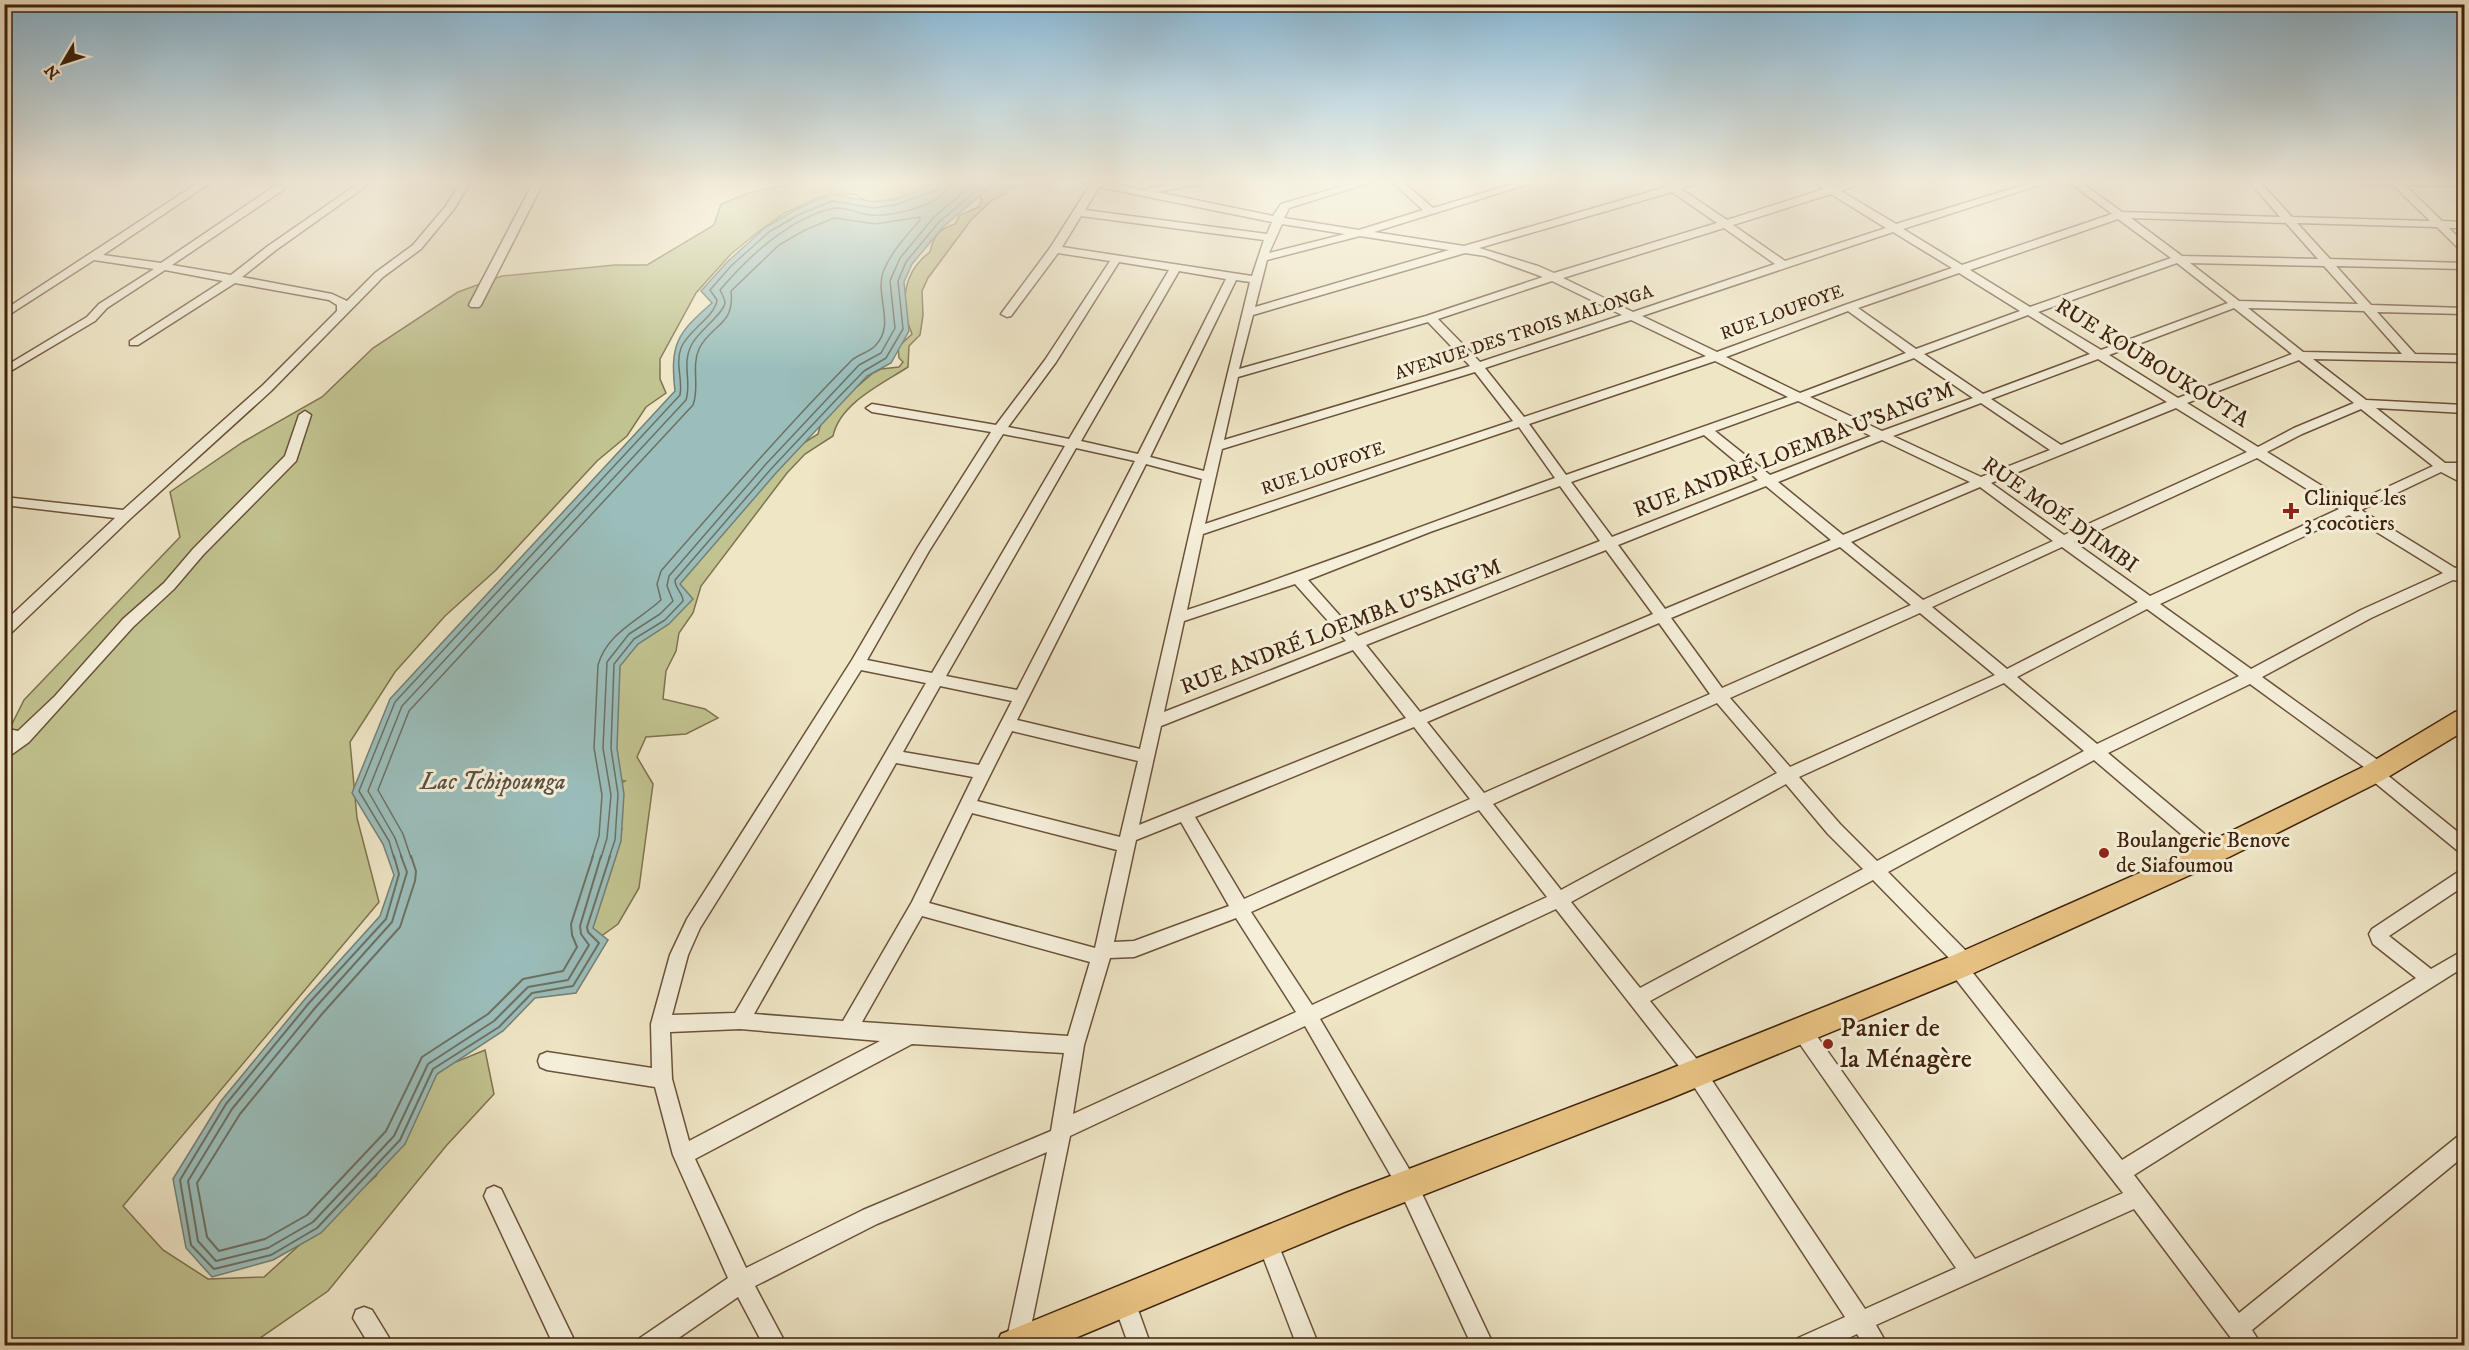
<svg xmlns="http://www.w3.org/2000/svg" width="2469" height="1350" viewBox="0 0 2469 1350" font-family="'IM FELL DW Pica',serif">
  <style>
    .green { fill: #c1c390; stroke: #80724e; stroke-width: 1.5 }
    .water { fill: #9bbebb; stroke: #767f75; stroke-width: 1.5 }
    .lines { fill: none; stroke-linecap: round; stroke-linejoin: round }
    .shore-far1 { stroke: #6d7063; stroke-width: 1.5 }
    .shore { stroke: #6d7063; stroke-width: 2 }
    .river { fill: #9bbebb; fill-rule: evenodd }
    .minor-casing { stroke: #6b523a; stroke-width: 3 }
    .trunk-casing { stroke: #3f210b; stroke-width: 3 }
    .minor { fill: #f5efda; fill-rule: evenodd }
    .trunk { fill: #e8c383; fill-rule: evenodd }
    .poi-dot { fill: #8f2418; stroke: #f5efda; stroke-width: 2 }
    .labels { text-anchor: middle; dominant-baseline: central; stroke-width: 6; stroke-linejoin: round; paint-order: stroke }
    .far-street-label { font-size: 18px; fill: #3f210b; stroke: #f5efda }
    .street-label { font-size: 22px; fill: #3f210b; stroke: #f5efda }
    .poi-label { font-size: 22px; fill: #3f210b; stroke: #f5efda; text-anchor: start }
    .water-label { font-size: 24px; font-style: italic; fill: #5b5040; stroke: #f5efda }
    .near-poi-label { font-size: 27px; fill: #3f210b; stroke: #f5efda; text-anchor: start }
  </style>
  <rect width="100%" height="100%" fill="#efe6c6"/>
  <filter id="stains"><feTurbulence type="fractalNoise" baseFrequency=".00333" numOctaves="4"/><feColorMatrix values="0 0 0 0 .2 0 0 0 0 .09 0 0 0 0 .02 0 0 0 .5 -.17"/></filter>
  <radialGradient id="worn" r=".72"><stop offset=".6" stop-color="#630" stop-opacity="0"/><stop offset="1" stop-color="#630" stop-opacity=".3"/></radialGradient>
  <g class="green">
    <polygon points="810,181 943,181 899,199 868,202 854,194 822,196 785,213 758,232 731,254 696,293 660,359 660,379 666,393 646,407 627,436 597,461 496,570 445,616 395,672 350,742 357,818 379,902 123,1206 163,1250 208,1279 264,1277 376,1176 418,1100 441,1068 485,1050 494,1094 446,1146 328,1291 250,1345 5,1345 4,740 24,700 180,537 170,492 243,442 322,397 373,348 458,292 502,276 615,265 647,265 714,225 721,204 748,193"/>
    <path d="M995,181H1016L1000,188L1007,193L991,201L971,220L928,278L922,291L923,315L920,335L909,346L908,367C882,384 840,403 833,436L805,454L787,473L701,586L693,613L679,633L676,651L666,671L663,699L705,709L718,718L686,734L646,737L637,757L653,784L639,888L618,924L596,940L579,933L615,841L622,829L601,797L625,781L610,779L614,671L671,585L791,451L818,434L823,416L873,373L881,369L899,367L903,362L899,358L898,347L912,334C899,304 903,272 930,252C934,235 939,229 955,224L960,215L979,207L982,200L974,191L988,184L993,186Z"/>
  </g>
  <path class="water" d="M942,181L996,182L943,227L912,264L904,282L909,331L891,363L867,376L776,473L680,584L693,599L669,624L638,644L620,666L617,748L624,794L621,841L593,928L608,940L576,993L535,998L503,1031L437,1074L405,1144L321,1233L273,1260L212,1277L186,1248L173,1179L221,1101L305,999L380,916L394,875L383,844L352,793L390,699L675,391C670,345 676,334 712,303L701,291L727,262L766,227L795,210L831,194L873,202L893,200Z"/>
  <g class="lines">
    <g class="shore-far1">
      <path d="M394,858L389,841L359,791L395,702L680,395C683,379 675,364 681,348C688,330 715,317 717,300L710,290L731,266L769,232L798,215L832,201L874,208L895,205L939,189L942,181"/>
      <path d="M402,858L395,838L368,791L402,706L686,400C692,381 681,364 692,344C698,332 724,313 725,303C725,299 722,294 720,290C749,256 786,221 830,209C844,205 857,214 871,215C891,217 948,205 950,181"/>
      <path d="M411,858L403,834L378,790L409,711L693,405C700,387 691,367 699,349C711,324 735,326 731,291L779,245L805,230L834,218L875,224L920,217V220C906,236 891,252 883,272C875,297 896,325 875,346C868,353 858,354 851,361C785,428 723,500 661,571L657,584L661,600C638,621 607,633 598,665L594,748L602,795L599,836L592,858"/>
      <polyline points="601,858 607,838 611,795 603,748 607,662 629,634 660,614 673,601 667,586 669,576 766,464 859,365 881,353 895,328 890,281 900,258 934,217 977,181"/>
      <path d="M609,858L615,840L618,794L611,748L614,664L634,639L665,620L683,601C683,593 675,589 675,580L771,469L833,403L864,371L886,358L903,329L898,281L906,262L939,222L988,181"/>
    </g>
    <g class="shore">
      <polyline points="394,856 399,874 386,919 309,1003 226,1104 180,1180 191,1245 214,1269 271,1255 317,1228 400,1140 433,1069 499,1027 532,993 573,986 599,943 588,932 587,927 610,856"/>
      <polyline points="401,856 407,872 392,922 315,1008 232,1109 188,1181 198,1241 216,1261 268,1248 313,1222 394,1136 428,1064 494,1021 528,987 568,980 589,945 581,934 580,926 601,856"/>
      <polyline points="411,856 416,871 415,881 400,927 322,1014 240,1114 197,1183 207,1237 219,1251 265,1239 307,1215 386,1131 422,1057 488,1014 523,979 563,971 577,947 572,935 571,924 593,856"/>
    </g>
    <polygon class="river" points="989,181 1030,181 1026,187 1009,191 991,185"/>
    <g class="minor-casing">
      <g id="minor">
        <polygon points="201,181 213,181 103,255 161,263 275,186 283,186 283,190 172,265 231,275 268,246 362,181 373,181 276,250 242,277 332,294 347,301 375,273 413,245 446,206 461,181 471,181 454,209 421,249 383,277 271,391 131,518 9,635 4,636 4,622 115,518 4,505 4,497 123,510 263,385 337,311 337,305 329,300 235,283 138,345 130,345 130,341 223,281 165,270 107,308 95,321 4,375 4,367 87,317 99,304 154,269 94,260 4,318 4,310"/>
        <polygon points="534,181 544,181 481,305 479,307 471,307 469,305"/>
        <path d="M1081,181H1100L1144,190L1185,181H1206L1201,184L1157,192L1273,216L1281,204L1360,181H1375L1289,208L1284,218L1359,230L1423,210L1391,181H1402L1433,208L1523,181H1538L1374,232L1464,246L1666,187L1664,185L1669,182C1679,185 1692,181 1703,181L1681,189L1727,220L1824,189L1813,181H1825L1834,186L1850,181H1865L1841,191L1896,224L2037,181H2052L1903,229L1962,265L2112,214L2068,181H2079L2122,212L2280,217L2249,181H2259L2292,217L2430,221L2393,185L2363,184L2358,181H2464V186L2405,185L2442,221L2464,222V228H2449L2464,243V251L2460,250L2437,227L2297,223L2330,259L2464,263V269L2336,266L2371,305L2464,308V314L2377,312L2415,354L2464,355V362L2313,359L2366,400L2464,405V413L2376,408L2445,463H2464V471H2459L2464,475V484L2441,472L2361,510L2455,568L2464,564V582L2453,580L2371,618L2262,677L2386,766L2388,770L2386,774L2464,837V853L2458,851L2368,777L2366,773L2368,770L2250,684L2108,753L2220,847L2222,852L2220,857L2214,859L2208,857L2094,760L1888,872L1971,956L1974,962L1969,968L2122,1160L2416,978L2373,944L2369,934L2372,929L2458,872L2464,870V886L2389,936L2431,969L2464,950V967L2134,1175L2239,1313L2457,1137L2464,1134V1156L2252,1330L2262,1346H2237L2134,1209L1876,1325L1888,1346H1864L1857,1334L1832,1346H1795L1798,1338L1845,1317L1689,1079L1556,909L1320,1019L1415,1179L1494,1346H1472L1401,1193L1305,1026L1070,1136L1027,1346H1007L1006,1343L1047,1152L877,1224L755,1286L787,1346H764L738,1297L667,1346H637L640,1338L728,1278L673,1155L655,1087L547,1070L540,1067L538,1061L540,1055L547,1052L652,1068L651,1024L670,955L687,919L852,660L918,547L991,432L872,412L866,408L872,404L996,425L1045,360L1110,261L1058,253L1011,316L1007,317L1001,314L1050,248L1090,185ZM1099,187L1272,222L1267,234L1085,210ZM1672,192L1717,223L1554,273L1538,266L1479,248ZM1831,194L1886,228L1785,261L1733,225ZM1081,216L1264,240L1252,276L1062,247ZM2131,218L2286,223L2318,259L2182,256ZM2118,219L2171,258L2030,307L1970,270ZM1282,224L1345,234L1269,253ZM1724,228L1775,264L1633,312L1563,278ZM1893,232L1952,268L1845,305L1717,352L1642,316ZM1360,236L1449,250L1255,307L1267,260ZM1465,253L1485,256L1543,277L1426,316L1239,369L1253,315ZM1119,262L1169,270L1069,439L1008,427L1056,362ZM2177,263L2228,303L2101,350L2038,312ZM2190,263L2324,266L2358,304L2239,301ZM1179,271L1226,279L1138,454L1081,441ZM1959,273L2020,311L1916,349L1858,308ZM1236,280L1250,282L1204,471L1150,457ZM1552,281L1622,315L1480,362L1438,319ZM2234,308L2292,354L2178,398L2109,355ZM2248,308L2364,311L2402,354L2303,352ZM1848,311L1906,353L1800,393L1726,357ZM2028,315L2090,354L1983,394L1924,354ZM1631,320L1706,356L1524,417L1485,368ZM1428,322L1470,366L1224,440L1238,377ZM1914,358L1973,398L1882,431L1810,397ZM2098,359L2167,402L2061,445L1991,399ZM2299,360L2354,403L2294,428L2258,447L2187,403ZM1715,361L1788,397L1566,475L1529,424ZM1475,372L1513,421L1205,524L1222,449ZM1798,401L1871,436L1770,475L1715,431ZM1981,403L2050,450L1981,477L1893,436ZM2176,408L2247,452L2064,535L1991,483ZM2361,409L2433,466L2351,504L2267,452L2302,434ZM1519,427L1555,478C1432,522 1311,569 1187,610L1203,534ZM1003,434L1065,446L932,673L867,660L929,551ZM1704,435L1758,480L1612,537L1571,482ZM1882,440L1970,482L1843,535L1778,482ZM1076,448L1135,461L1017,690L946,676ZM2257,458L2339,509L2150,596L2074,542ZM1146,464L1202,479L1140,749L1017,720ZM1560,486L1600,541L1358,636L1308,580L1430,532ZM1766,486L1831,540L1665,609L1618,545ZM1980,487L2053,541L1923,600L1851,542ZM2349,515L2443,573L2361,610L2251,669L2160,604ZM1840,547L1911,605L1722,688L1671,618ZM2062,547L2138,602L2007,669L1932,607ZM1606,550L1653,614L1420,712L1366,645ZM1295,584L1346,641L1164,712L1184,621ZM2147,609L2239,676L2097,744L2017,677ZM1920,613L1995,675L1790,767L1730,698ZM1659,623L1710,694L1484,793L1427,722ZM1353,650L1406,718L1139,825L1161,726ZM861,670L926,683L735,1013L672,1015L688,955L700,928ZM2004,683L2084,751L1877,861L1840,824L1799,777ZM940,686L1012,701L979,765L903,752ZM1717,703L1777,773L1561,890L1493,804ZM1414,727L1470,799L1244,899L1195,817ZM1012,731L1138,761L1120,837L977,801ZM896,763L973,777L912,902L843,1021L754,1014ZM1786,784L1828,834L1863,869L1640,988L1571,902ZM1479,810L1547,897L1312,1005L1251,912ZM972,813L1117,850L1095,948L929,903ZM1181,822L1229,906L1134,941L1114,942L1136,840ZM1873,880L1952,961L1948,967L1951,973L2123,1193L1975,1259L1809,1025L1802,1022L1795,1025L1793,1031L1795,1037L1956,1268L1865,1309L1703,1067L1650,1001ZM922,916L1090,962L1068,1036L862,1022ZM1236,918L1296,1012L1073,1114L1084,1045L1110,958L1134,957ZM740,1029L880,1041L689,1141L672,1079L670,1032ZM912,1044L1064,1053L1051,1131L863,1210L746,1268L695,1159Z"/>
        <polygon points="305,411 311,415 296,461 203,555 174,589 133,627 29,742 4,760 4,744 8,741 4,740 4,728 18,731 55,696 123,619 164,583 193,549 285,456 299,415"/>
        <polygon points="494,1186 501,1189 577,1346 554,1346 484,1196 487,1189"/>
        <polygon points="1267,1231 1274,1234 1319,1346 1297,1346 1257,1241 1260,1234"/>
        <polygon points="1124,1290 1132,1293 1151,1346 1129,1346 1113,1301 1116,1293"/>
        <polygon points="364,1307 372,1310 394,1346 370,1346 353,1318 356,1310"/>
      </g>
    </g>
    <g class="trunk-casing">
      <polygon id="trunk" points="2464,710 2464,731 2383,780 2223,860 1967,976 1671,1098 1346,1225 1056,1346 996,1346 1001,1334 1346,1193 1655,1075 1947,958 2205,844 2365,766 2455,712"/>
    </g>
    <use href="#minor" class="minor"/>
    <use href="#trunk" class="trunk"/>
  </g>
  <linearGradient id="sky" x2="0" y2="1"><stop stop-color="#89b8d6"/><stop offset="0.49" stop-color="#f8f4e5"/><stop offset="1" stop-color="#f8f4e5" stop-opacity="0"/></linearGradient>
  <rect width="2469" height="370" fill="url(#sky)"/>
  <g class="poi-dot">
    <path d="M2288 502h6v6h6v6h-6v6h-6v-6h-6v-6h6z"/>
    <circle cx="2104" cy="853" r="6"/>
    <circle cx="1828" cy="1044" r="6"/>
  </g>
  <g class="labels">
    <g class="far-street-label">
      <text transform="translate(1782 313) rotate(-20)">RUE LOUFOYE</text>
      <text transform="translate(1524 333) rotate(-18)">AVENUE DES TROIS MALONGA</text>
      <text transform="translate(1323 469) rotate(-19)">RUE LOUFOYE</text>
    </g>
    <g class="street-label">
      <text transform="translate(2152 363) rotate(32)">RUE KOUBOUKOUTA</text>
      <text transform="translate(1794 450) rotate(-21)">RUE ANDRÉ LOEMBA U'SANG'M</text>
      <text transform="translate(2060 515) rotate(35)">RUE MOÉ DJIMBI</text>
      <text transform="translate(1341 627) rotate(-21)">RUE ANDRÉ LOEMBA U'SANG'M</text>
    </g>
    <g class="poi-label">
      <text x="2304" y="498">Clinique les<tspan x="2304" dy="25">3 cocotiers</tspan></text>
      <text x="2116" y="840">Boulangerie Benove<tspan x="2116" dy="25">de Siafoumou</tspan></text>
    </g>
    <g class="water-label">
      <text x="493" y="782">Lac Tchipounga</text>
    </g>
    <g class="near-poi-label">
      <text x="1840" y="1028">Panier de<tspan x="1840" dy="31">la Ménagère</tspan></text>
    </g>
  </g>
  <rect width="2469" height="1350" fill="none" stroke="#efe6c6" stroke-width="24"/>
  <rect x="6" y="6" width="2457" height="1338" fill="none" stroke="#3f210b" stroke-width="3"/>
  <rect x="12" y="12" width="2445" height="1326" fill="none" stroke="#3f210b" stroke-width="1.5"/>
  <g transform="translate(63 63) rotate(231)" stroke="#f5efda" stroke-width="4.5" paint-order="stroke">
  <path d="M0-4.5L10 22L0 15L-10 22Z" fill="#3f210b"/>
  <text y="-9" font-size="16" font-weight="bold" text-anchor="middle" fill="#3f210b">N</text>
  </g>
  <rect width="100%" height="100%" filter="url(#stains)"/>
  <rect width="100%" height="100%" fill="url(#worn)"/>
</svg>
